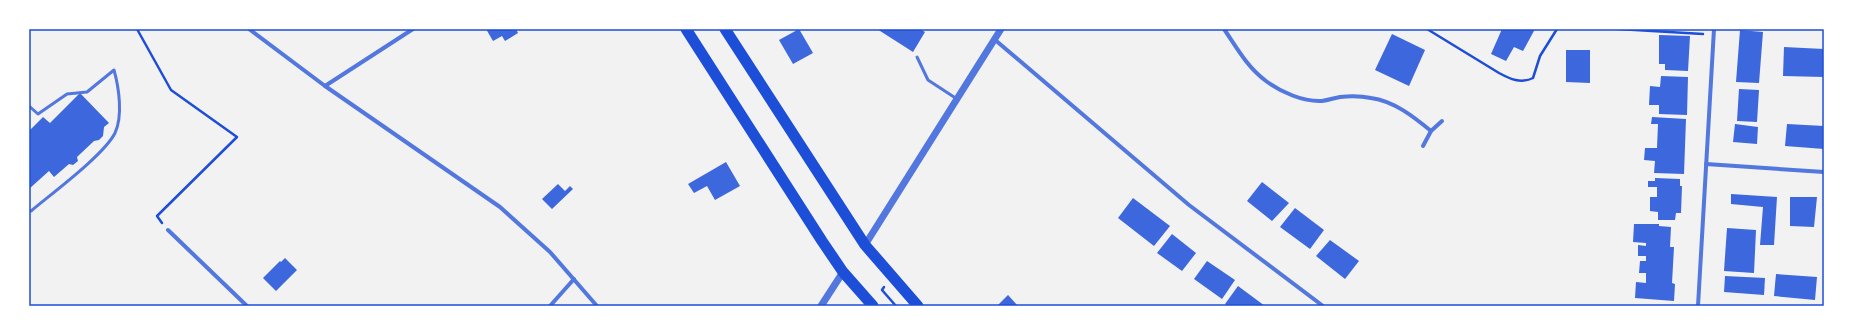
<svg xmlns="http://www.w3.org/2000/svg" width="1853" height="335" viewBox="0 0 1853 335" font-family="'Archivo Narrow',sans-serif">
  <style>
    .building { fill: #3d67dc }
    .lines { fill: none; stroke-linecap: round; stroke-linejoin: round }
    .path { stroke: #1d4ed8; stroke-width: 2.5 }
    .service { stroke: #5277de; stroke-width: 3 }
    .minor { stroke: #5277de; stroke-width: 4 }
    .tertiary { stroke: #5277de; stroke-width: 7 }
    .trunk { stroke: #1d4ed8; stroke-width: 11 }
    .neatline { fill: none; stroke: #1d4ed8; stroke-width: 1.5 }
  </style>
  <rect width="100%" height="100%" fill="#f2f2f2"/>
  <g class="building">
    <polygon points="486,29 516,29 518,33 505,41 502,36 493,41"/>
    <polygon points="799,29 813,53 793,64 779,40"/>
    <polygon points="877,29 920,29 925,32 913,52"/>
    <polygon points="1502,29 1535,29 1523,51 1514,47 1506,61 1491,54"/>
    <polygon points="1740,30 1763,32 1759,83 1736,82"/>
    <polygon points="1392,34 1425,50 1409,86 1375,70"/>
    <polygon points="1659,35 1690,36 1688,71 1665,70 1665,64 1659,64"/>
    <polygon points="1784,47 1824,49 1824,77 1783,76"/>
    <polygon points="1566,50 1590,50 1590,83 1566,82"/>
    <polygon points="1661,76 1688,77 1687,115 1659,114 1659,105 1649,105 1650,86 1660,87"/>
    <polygon points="1739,89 1759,90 1757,122 1737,121"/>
    <polygon points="80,93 109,123 104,127 103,136 99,140 94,141 77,157 78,161 73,165 69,164 54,177 49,171 29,189 29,131 43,117 50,123"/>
    <polygon points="1652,117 1686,119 1684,174 1654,173 1655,161 1644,160 1645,148 1657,148 1658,124 1651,124"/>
    <polygon points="1735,124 1758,127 1757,144 1733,142"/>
    <polygon points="1787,124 1824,126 1824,149 1785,146"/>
    <polygon points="726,162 740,186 715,200 707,186 694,193 688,184"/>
    <polygon points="1655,178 1680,179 1680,186 1682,186 1681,213 1676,213 1675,220 1658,220 1658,212 1650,211 1650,197 1657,197 1657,187 1648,187 1648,181 1655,181"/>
    <polygon points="1262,182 1289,203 1272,221 1247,201"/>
    <polygon points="558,184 565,191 570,186 573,189 552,209 542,199"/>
    <polygon points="1731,194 1777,197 1774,245 1760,245 1763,207 1731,204"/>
    <polygon points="1790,197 1817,197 1814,227 1790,226"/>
    <polygon points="1133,198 1170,226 1154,246 1118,218"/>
    <polygon points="1295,208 1324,230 1310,249 1280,227"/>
    <polygon points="1634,224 1659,224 1659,226 1671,227 1670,247 1674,247 1672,283 1675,284 1674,301 1635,298 1636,282 1646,283 1646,273 1639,273 1640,261 1646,261 1646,256 1638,256 1638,245 1646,246 1646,243 1633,242"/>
    <polygon points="1727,228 1756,230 1754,273 1724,271"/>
    <polygon points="1172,234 1196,253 1182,271 1157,253"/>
    <polygon points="1330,240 1359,261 1345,279 1316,256"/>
    <polygon points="285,258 297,270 276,291 263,278 280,261 281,262"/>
    <polygon points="1207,261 1235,280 1222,299 1194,279"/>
    <polygon points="1776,274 1817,277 1815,300 1774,296"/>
    <polygon points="1725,276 1765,278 1764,295 1724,292"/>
    <polygon points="1238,286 1265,306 1227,306 1225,304"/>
    <polygon points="1008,295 1018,306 997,306"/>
  </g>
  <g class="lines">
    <g class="path">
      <polyline points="137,29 171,90 237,137 157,216 162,223"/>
      <path d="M1427,29L1499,73C1510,79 1521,84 1533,78L1540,56L1557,29"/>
      <polyline points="1618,29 1703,34"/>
      <polyline points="884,287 882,290 896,306"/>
    </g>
    <g class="service">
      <polyline points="917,57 928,80 957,99"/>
      <path d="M29,106L38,114L67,94L87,92L114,70C119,88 123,116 115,133C104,155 51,194 31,211"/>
    </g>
    <g class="minor">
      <polyline points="249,29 325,86 500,207 550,252 597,306"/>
      <path d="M1224,29C1237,48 1247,67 1266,81C1281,92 1303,102 1322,101C1329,100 1334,98 1340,97C1350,96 1361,96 1371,98C1394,101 1414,117 1431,131"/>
      <polyline points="994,39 1189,205 1323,306"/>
      <polyline points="325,86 413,29"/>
      <polyline points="1423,146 1431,131 1442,121"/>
      <polyline points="1706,164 1824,172"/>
      <polyline points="168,230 247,306"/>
      <polyline points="550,306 574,279"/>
      <polyline points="1698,306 1714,29"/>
    </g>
    <g class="tertiary">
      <polyline points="865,245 1001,29"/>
      <polyline points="821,306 843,272"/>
    </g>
    <g class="trunk">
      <polyline points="686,29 822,241 843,272 873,306"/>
      <polyline points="725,29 865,245 918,306"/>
    </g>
  </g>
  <rect width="1853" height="335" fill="none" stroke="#ffffff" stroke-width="60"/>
  <rect x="30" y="30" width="1793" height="275" class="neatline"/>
</svg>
